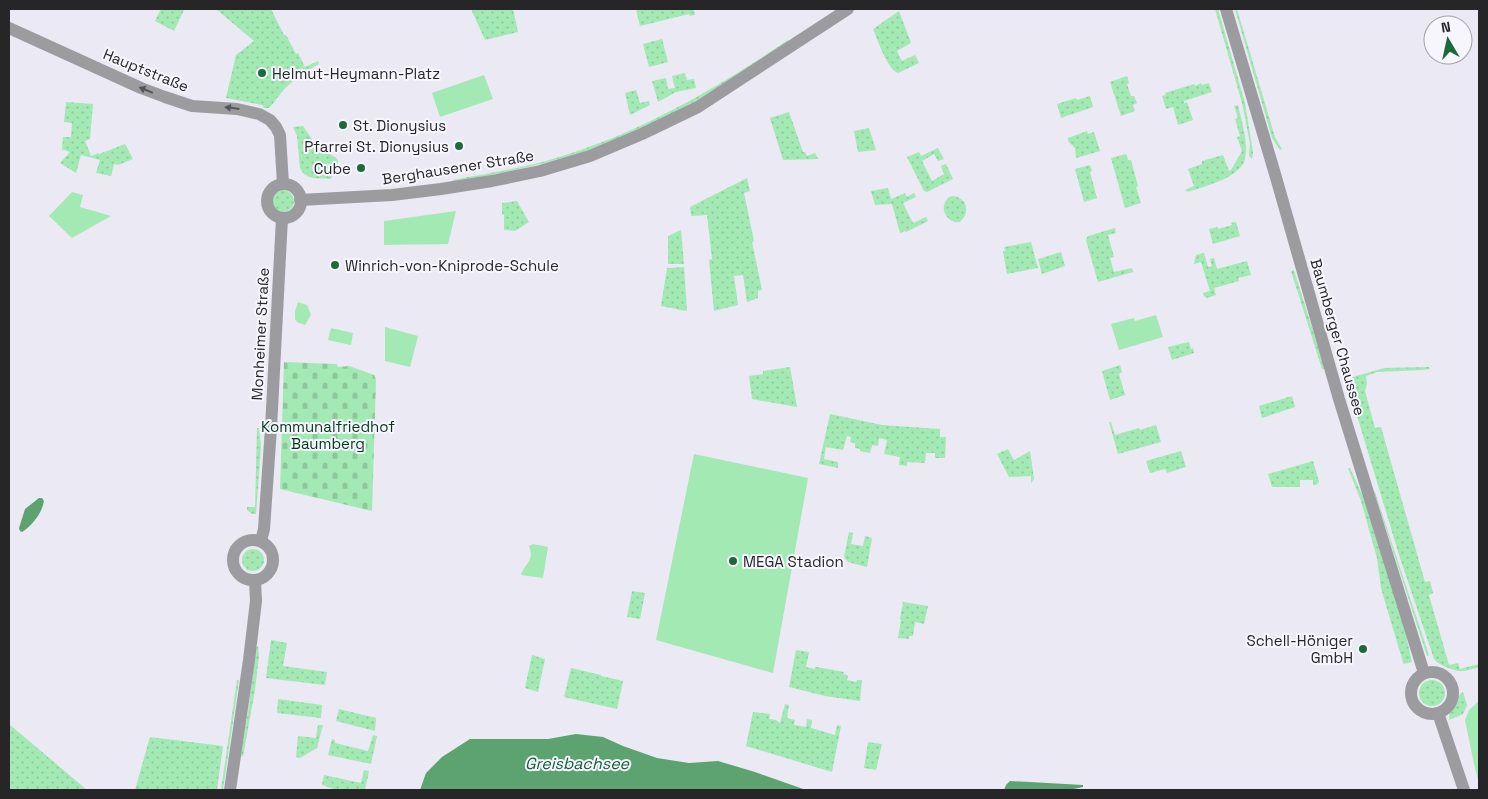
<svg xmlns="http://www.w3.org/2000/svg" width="1488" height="799" viewBox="0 0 1488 799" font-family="'Space Grotesk',sans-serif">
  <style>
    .grass { fill: url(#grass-dots) }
    .cemetery { fill: url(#cemetery-stones) }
    .park { fill: #a3e9b4 }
    .water { fill: #5da370 }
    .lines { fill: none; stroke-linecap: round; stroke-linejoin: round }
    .minor { stroke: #9c9ba0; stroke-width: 12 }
    .oneway { fill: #555559 }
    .poi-dot { fill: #1c6a38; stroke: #f7f6ff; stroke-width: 2 }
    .labels { text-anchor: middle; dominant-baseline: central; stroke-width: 4; stroke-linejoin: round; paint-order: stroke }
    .street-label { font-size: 15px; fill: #262629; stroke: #f7f6ff }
    .poi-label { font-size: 15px; fill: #262629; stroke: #f7f6ff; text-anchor: start }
    .park-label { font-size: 15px; fill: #003817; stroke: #f7f6ff }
    .water-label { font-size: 16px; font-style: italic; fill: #0f5f2f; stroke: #f7f6ff }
  </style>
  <defs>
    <pattern id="grass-dots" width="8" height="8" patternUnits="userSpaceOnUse" patternTransform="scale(1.25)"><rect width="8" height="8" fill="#a3e9b4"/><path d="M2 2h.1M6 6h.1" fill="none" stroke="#8cc89b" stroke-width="1.8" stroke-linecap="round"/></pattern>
    <pattern id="cemetery-stones" width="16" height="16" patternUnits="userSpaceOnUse" patternTransform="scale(1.25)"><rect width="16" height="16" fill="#a3e9b4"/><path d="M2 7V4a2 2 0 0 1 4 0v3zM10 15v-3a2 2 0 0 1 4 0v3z" fill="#8cc89b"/></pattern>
  </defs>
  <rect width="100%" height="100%" fill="#eae9f4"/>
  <g class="grass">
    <polygon points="161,9 184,10 174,31 155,21"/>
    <path d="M216,9H271L284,35H286L296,54L298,53L305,67L318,61L319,64C305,71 292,80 281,93C277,98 273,104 269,108H264L262,105L226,98L236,55L254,41Z"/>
    <polygon points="471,9 513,9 518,32 485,40"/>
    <polygon points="636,9 694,9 695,15 690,16 689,14 640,26"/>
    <polygon points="1215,9 1218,9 1245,103 1252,146 1253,153 1252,159 1249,156 1250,143 1242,103"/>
    <polygon points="1235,9 1237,9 1275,137 1282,149 1280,150 1272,138"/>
    <path d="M899,11L911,43L897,51L902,61L915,55L919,63L898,73C887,69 878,40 873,29Z"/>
    <polygon points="662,39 668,62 649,67 643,44"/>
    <path d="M788,40L790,43C740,74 692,106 639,131C580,158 516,170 453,183V180C484,174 516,169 546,161C636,135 711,92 788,40Z"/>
    <polygon points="685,73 687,80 694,79 696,88 676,92 658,102 652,81 666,78 668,89 675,88 672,76"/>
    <polygon points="1127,76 1129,83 1127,84 1131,96 1134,96 1137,103 1133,105 1135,111 1121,116 1110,82"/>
    <polygon points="1201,83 1202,85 1209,83 1212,92 1184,101 1184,103 1187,102 1193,120 1178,125 1173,107 1166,109 1162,96 1166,95 1165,93 1194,84 1195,86"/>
    <polygon points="636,90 640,103 649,101 650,105 630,115 625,93"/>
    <polygon points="1090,96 1093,107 1061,118 1057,104 1076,98 1077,100"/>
    <polygon points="66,102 93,104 90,139 85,141 91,156 98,153 99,154 125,144 133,159 118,165 114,164 111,176 96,173 100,160 81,155 76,173 60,163 70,152 61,149 62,149 63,137 71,137 72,123 64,122"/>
    <path d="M1238,105C1241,118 1250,149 1244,162C1236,179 1205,186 1188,192L1185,190L1194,186L1188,169L1202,164V161L1223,155L1229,171L1231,170L1242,151L1237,137L1240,136L1235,119L1238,118L1234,106Z"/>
    <polygon points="789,112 803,152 805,152 807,156 815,153 818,159 783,160 770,118"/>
    <path d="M303,126L318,148L335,157L338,160V167L335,168L331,179C319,178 306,181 300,168L297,136L293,127Z"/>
    <polygon points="869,128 876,150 858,152 854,131"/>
    <polygon points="1087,131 1088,134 1094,132 1100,151 1076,158 1075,148 1068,141 1068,138"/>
    <polygon points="938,148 944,159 938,161 934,154 922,161 932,181 944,174 941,166 946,164 953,179 927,192 924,191 907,157 919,152 921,156"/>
    <polygon points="1126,154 1128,160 1131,160 1138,186 1136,187 1141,203 1125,208 1111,158"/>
    <polygon points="1090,165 1092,171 1090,172 1097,198 1084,202 1075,169"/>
    <polygon points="747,178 750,191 744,193 754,241 752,242 762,290 758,291 758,298 747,302 743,275 734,276 738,305 714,311 709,260 712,259 707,215 691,216 690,207"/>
    <polygon points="888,188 891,199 905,193 907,197 914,193 916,197 903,203 913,223 926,217 928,221 906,232 905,231 900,233 892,204 875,205 871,191"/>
    <circle cx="283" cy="201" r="11"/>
    <path d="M951,196C967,196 971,212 960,222C945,224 937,204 951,196Z"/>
    <polygon points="517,201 529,222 515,231 504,230 504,215 502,214 502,203"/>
    <polygon points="1236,222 1240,236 1213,244 1209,229 1217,227 1218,229 1232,225 1231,223"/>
    <polygon points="1115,228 1116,233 1108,235 1114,257 1110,258 1114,272 1132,268 1133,272 1098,282 1086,240 1088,236"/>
    <polygon points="681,230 684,264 668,264 668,236"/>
    <polygon points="1031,242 1038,268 1007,274 1003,251 1005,251 1004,247"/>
    <polygon points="1061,252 1065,266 1042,274 1038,259"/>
    <polygon points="1204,253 1208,267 1212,266 1210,259 1214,258 1217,269 1247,261 1251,275 1238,278 1239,281 1214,288 1216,295 1207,298 1204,296 1203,293 1210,291 1201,262 1194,264 1194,263 1196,255"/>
    <polygon points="684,267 687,310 686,311 661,306 667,268"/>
    <polygon points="1294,270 1325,369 1322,369 1291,271"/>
    <polygon points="1189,342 1191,349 1193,348 1194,353 1172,360 1168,347"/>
    <polygon points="1120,365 1122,372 1119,374 1125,395 1110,400 1102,371"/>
    <polygon points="790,367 797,407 752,399 749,376 763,374 763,371"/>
    <path d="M1429,367L1430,369L1423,370L1377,372L1366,376L1367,384L1365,391L1375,428L1381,427L1425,582L1430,581L1433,593L1429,595L1449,665L1458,663L1460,669L1479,664V667C1463,672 1459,673 1444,666C1440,664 1437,663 1434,659L1399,555L1346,379L1384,368Z"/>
    <polygon points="1292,396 1295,407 1262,418 1259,406"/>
    <polygon points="830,414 882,425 940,429 940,437 946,437 945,458 935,458 935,453 926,453 925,463 907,462 907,466 899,465 900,457 884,454 887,440 879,438 878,446 872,445 870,453 860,451 860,449 855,448 855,443 850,442 851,437 847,436 843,450 826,447 824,459 838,462 838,468 819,464"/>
    <polygon points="1109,422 1111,422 1115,435 1139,428 1140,430 1156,425 1161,442 1118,454"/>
    <polygon points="257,428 259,428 261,447 256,514 252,514 247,510 247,507 255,507"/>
    <polygon points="1008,449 1014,460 1030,451 1034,479 1031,483 1031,476 1009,477 997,454"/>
    <polygon points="1181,451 1186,467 1167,473 1165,469 1150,473 1146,461"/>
    <polygon points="1313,461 1319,482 1316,485 1313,485 1313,480 1300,480 1300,487 1272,487 1268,474"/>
    <polygon points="1348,468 1350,468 1365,501 1405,630 1412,662 1404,664 1403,662 1385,602 1381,588 1377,558 1361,501"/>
    <polygon points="1374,492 1375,492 1429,655 1428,656 1427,656"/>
    <polygon points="849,532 853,533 851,544 863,546 865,536 872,538 867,567 848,562 844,557"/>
    <circle cx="253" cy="560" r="11"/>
    <polygon points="632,591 645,593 640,619 627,617"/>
    <polygon points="903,602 928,606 924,624 915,622 913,636 909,636 909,639 898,638 901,620 900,619"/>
    <polygon points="271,640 287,643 283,666 327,672 325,685 266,678"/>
    <polygon points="258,646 259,656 255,690 243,757 241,755 248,712 256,648"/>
    <polygon points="796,650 809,652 806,667 815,669 815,667 817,667 844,672 843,674 848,675 847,680 856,682 857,680 862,680 860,701 825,696 789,687"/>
    <polygon points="532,655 545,659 538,692 525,688"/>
    <polygon points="571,668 601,675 601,676 623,681 617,709 564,697"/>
    <polygon points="237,680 239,680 223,790 221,790"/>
    <circle cx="1432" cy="693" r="13"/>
    <path d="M1463,692L1467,705L1463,714L1449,720C1449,708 1454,699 1463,692Z"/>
    <polygon points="278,699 322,705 321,718 277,713"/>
    <polygon points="785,704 789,705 787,718 795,720 794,725 806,727 807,719 812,720 811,728 835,735 837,725 841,726 832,772 746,746 753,712 770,714 769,719 776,720 780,723"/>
    <polygon points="339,709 376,718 375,731 336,721"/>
    <polygon points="9,724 87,790 9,790"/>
    <polygon points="318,725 323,725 317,748 300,758 296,757 298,736 316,738"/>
    <polygon points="373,735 377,736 371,764 328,755 332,739 335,740 335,743 368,751"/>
    <polygon points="150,737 223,746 217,790 135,790"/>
    <polygon points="868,742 882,744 876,770 864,768"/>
    <polygon points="364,770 369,771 365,790 337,790 322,785 324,775 361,783"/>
  </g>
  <polygon class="cemetery" points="284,362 337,364 338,367 349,366 374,375 376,380 372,511 280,489"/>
  <g class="park">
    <polygon points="484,75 493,99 440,117 432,93"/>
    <polygon points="72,192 83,195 80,207 111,216 72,238 49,216"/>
    <polygon points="456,211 448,244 384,245 384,221"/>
    <polygon points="298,302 307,305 311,315 305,325 297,322 295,319 295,311"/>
    <polygon points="1156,315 1163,337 1119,350 1111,324 1134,318 1135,321"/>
    <polygon points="385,327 418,336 410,367 385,361"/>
    <polygon points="331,328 353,333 351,345 328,340"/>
    <polygon points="694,454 808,478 773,673 656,640"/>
    <path d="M533,544L548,547L543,578L521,575C525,562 535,562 529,546Z"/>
    <polygon points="1479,701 1479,783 1474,764 1465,720 1469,710"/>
  </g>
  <g class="water">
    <path d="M39,498H42L44,501C42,513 32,526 22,532L20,531L19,528L25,509Z"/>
    <polygon points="576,734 603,737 623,746 657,758 689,763 718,761 755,772 806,790 420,790 426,773 442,757 470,739 548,739"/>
    <polygon points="1010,781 1083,785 1083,787 1069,790 1004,790 1006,785"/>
  </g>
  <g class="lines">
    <g class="minor">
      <polyline points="1226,9 1275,174 1339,399 1424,673"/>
      <polyline points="9,28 141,88 165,97 192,106 237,109 259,114 270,120 276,127 280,135 283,184"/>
      <circle cx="284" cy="201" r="17"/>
      <polyline points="300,200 392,195 441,189 492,181 540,171 590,156 642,134 698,107 848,9"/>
      <circle cx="253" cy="560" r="20"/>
      <polyline points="261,541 264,529 271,428 282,218"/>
      <circle cx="1432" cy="693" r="21"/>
      <polyline points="1438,713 1464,790"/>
      <polyline points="230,790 249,660 256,601 255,580"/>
    </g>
  </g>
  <defs><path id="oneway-solid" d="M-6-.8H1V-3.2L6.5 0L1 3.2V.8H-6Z" transform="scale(1.25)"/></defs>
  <g class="oneway">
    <use href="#oneway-solid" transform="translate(146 90) rotate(-158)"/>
    <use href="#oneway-solid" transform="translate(232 108) rotate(-173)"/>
  </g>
  <g class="poi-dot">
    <circle cx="262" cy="73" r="5"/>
    <circle cx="343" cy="125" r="5"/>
    <circle cx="459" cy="146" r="5"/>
    <circle cx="361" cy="168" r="5"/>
    <circle cx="335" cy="265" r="5"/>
    <circle cx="733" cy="561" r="5"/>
    <circle cx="1363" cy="649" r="5"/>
  </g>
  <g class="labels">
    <g class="street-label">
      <text transform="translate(146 70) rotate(22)">Hauptstraße</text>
      <text transform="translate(458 167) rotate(-9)">Berghausener Straße</text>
      <text transform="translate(260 334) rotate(-87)">Monheimer Straße</text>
      <text transform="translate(1338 337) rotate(74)">Baumberger Chaussee</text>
    </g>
    <g class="poi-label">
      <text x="272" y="73">Helmut-Heymann-Platz</text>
      <text x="353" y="125">St. Dionysius</text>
      <text x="449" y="146" text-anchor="end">Pfarrei St. Dionysius</text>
      <text x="351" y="168" text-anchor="end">Cube</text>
      <text x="345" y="265">Winrich-von-Kniprode-Schule</text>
      <text x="743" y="561">MEGA Stadion</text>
      <text x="1353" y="640" text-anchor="end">Schell-Höniger<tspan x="1353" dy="17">GmbH</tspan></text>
    </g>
    <g class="park-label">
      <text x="328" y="426">Kommunalfriedhof<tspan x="328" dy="17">Baumberg</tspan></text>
    </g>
    <g class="water-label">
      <text x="577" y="763">Greisbachsee</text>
    </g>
  </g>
  <rect width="1488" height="799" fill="none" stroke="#262629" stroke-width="20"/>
  <g transform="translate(1448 40) rotate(351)"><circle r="24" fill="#f7f6ff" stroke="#a3a3a9"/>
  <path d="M0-4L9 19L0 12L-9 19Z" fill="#1c6a38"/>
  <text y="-8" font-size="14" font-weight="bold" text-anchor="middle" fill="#262629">N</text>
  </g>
</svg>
